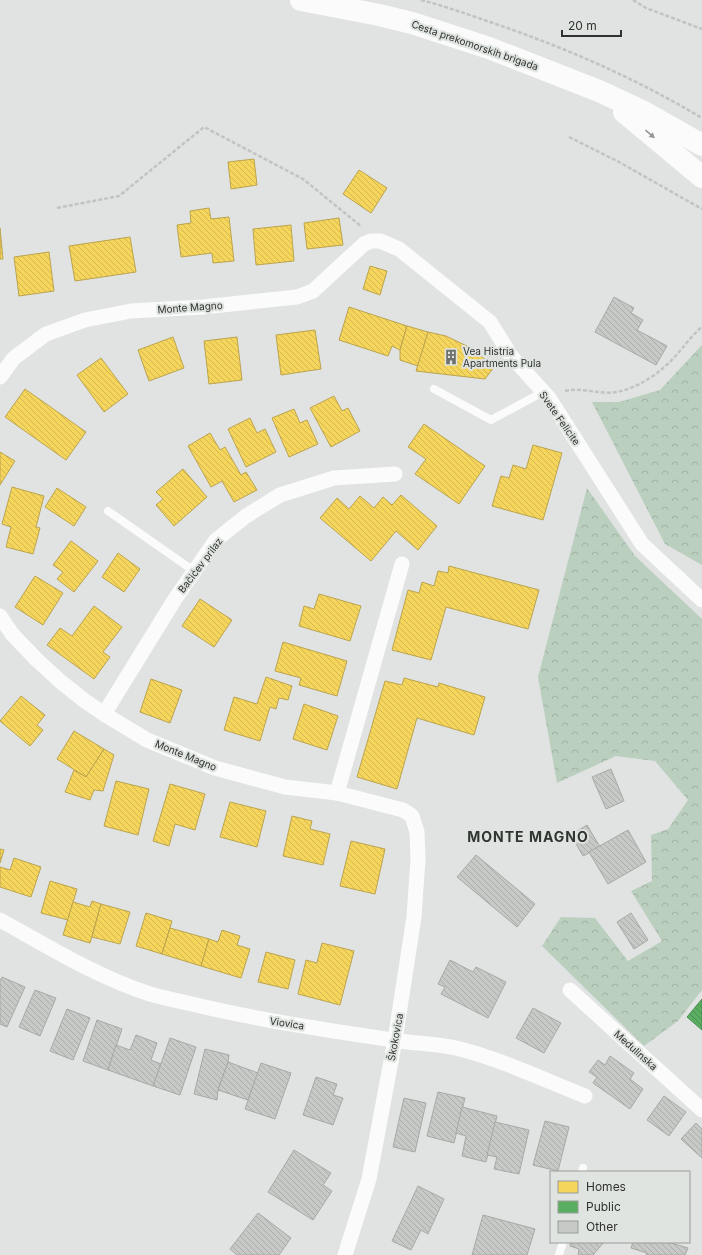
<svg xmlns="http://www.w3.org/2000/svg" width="702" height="1255" viewBox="0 0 702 1255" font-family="Inter,sans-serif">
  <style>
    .forest { fill: url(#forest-crowns) }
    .homes { fill: url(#homes-back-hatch); stroke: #bba44f }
    .public { fill: url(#public-back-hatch); stroke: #4d8952 }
    .building { fill: url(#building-back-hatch); stroke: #a7a9a7 }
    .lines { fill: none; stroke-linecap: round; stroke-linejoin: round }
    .path { stroke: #c2c3c2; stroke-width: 2.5; stroke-dasharray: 4 2; stroke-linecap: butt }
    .lane { stroke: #fafbfa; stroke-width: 8 }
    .street { stroke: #fafbfa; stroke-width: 15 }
    .secondary { stroke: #fafbfa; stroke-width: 22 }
    .oneway { fill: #959695 }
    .labels { text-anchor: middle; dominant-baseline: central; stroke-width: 4; stroke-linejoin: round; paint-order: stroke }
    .street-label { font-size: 10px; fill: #303230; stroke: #dfe4e0 }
    .poi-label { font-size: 10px; fill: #303230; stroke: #dfe4e0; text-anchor: start }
    .district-label { font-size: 14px; font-weight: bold; letter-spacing: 1px; fill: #313632; stroke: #dfe4e0 }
  </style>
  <defs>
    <pattern id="forest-crowns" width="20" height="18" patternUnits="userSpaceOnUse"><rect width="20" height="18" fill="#bbcfbf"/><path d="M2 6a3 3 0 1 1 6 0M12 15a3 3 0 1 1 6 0" fill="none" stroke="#a1b2a4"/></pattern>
    <pattern id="homes-back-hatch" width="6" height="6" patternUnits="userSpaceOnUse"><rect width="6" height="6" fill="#f6d55c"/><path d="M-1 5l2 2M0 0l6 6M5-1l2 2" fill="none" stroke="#d3b750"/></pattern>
    <pattern id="public-back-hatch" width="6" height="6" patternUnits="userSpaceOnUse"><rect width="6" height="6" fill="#5aae61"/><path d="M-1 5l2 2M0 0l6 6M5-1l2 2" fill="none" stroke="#4b8e50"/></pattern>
    <pattern id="building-back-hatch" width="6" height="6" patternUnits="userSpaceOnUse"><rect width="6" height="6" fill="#c7c9c7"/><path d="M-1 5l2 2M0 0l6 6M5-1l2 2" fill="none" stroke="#abadab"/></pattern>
  </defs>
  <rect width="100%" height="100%" fill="#e0e3e1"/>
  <g class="forest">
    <polygon points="702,345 702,565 665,544 592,402 619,402 660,390"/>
    <polygon points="587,488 635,556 702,619 702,990 678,1021 644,1046 542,946 561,917 595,918 628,961 662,941 631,891 652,881 651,835 668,829 688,800 655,761 616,756 557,783 538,677"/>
  </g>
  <g class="homes">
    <polygon points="254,159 257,185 231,189 228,162"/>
    <polygon points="359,170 387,188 371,213 343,194"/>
    <polygon points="209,208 211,219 229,217 234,261 213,263 212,253 181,257 177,225 191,223 190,211"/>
    <polygon points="339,218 343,245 307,249 304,223"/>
    <polygon points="291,225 294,261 256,265 253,229"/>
    <polygon points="0,228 3,259 0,259"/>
    <polygon points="130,237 136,272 75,281 69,246"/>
    <polygon points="49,252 54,291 19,296 14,257"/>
    <polygon points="370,266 387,271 380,295 363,289"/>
    <polygon points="349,307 407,326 400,350 392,346 388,356 339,340"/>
    <polygon points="407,326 428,332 418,366 400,360 400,350"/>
    <polygon points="315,330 321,369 281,375 276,335"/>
    <polygon points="428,332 446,336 471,348 494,367 485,379 416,371"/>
    <polygon points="173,337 184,368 149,381 138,350"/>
    <polygon points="237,337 242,380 209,384 204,341"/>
    <polygon points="101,358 128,394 104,412 77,375"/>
    <polygon points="25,389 86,432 66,460 5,417"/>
    <polygon points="334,396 342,411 348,408 360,431 331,447 310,408"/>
    <polygon points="294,409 300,423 307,420 318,444 289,457 272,418"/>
    <polygon points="250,418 257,433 265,429 276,452 246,467 228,429"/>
    <polygon points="424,424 485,466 459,504 415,474 426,459 408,447"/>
    <polygon points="210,433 220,450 225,447 241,475 246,472 257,490 234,502 222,481 211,487 188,446"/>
    <polygon points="533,445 562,453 543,520 492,506 501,476 509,478 513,465 526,469"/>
    <polygon points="0,452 15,461 0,485"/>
    <polygon points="183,469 207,497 174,526 156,505 163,499 156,492"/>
    <polygon points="12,487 44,496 36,527 40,528 33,554 6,547 11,527 2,524"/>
    <polygon points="57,488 86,507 74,526 45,507"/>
    <polygon points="401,495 437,526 418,550 396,531 371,561 320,518 337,498 349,509 360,496 374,508 383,497 392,505"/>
    <polygon points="71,541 98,561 74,592 57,579 63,572 53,565"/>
    <polygon points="118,553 140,569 124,592 102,577"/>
    <polygon points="449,566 539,590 528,629 446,607 431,660 392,650 408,590 419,593 422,582 434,586 438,571 448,573"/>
    <polygon points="35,576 63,593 43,625 15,607"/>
    <polygon points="319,594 361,606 350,641 299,626 304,606 314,609"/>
    <polygon points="200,599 232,620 214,647 182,626"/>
    <polygon points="94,606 122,627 103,652 110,657 94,679 47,645 60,628 72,636"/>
    <polygon points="283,642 347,661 337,696 299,685 301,678 275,671"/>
    <polygon points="266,677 292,686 288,700 279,698 276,709 270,707 260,741 224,730 234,697 257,704"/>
    <polygon points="404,678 438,687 439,683 485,697 474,735 417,718 397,789 357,777 385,681 402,685"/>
    <polygon points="151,679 182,690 170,723 140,712"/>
    <polygon points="21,696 45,715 37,725 43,730 30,746 0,721"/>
    <polygon points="304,704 338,716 327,750 293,739"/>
    <polygon points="74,731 104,749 86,777 57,759"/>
    <polygon points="104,749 114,755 103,791 94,790 90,800 65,792 74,770 86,777"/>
    <polygon points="116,781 149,789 138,835 104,826"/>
    <polygon points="170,784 205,794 195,830 175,824 169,846 153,841"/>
    <polygon points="230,802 266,811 257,847 220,837"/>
    <polygon points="292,816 312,821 310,829 330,834 323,865 283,856"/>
    <polygon points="351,841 385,849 375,894 340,886"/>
    <polygon points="0,849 4,850 0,863"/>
    <polygon points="14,858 41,867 31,897 0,887 0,867 10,870"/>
    <polygon points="50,881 77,889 68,920 41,913"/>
    <polygon points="92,901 101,904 90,943 63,935 73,902 90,907"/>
    <polygon points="101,904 130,912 120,944 92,937"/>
    <polygon points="146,913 172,921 162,954 136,946"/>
    <polygon points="170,928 209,939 201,966 162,954"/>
    <polygon points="222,930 240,936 237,945 250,949 241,978 201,966 209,939 218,942"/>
    <polygon points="322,943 354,951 340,1005 298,994 306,960 317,963"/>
    <polygon points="266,952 295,960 288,989 258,982"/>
  </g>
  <polygon class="public" points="702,999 702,1030 687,1017"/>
  <g class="building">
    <polygon points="614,297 634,308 631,313 643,320 637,330 667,346 656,365 595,332"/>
    <polygon points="611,769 624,801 606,809 592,777"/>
    <polygon points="587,825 600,847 583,856 571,835"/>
    <polygon points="628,830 646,862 608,884 589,852"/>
    <polygon points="476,855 535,904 517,927 457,877"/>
    <polygon points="631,913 648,940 634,949 617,922"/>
    <polygon points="450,960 473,972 476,967 506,982 488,1018 441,994 445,987 438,984"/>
    <polygon points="2,977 25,987 7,1027 0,1024 0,981"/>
    <polygon points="35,990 56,998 40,1036 19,1027"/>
    <polygon points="533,1008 561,1023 544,1053 516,1038"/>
    <polygon points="67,1009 90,1018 73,1060 50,1051"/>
    <polygon points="97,1020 122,1029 108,1070 83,1061"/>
    <polygon points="136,1035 157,1043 151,1060 161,1064 153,1086 108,1070 116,1045 130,1050"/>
    <polygon points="170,1038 196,1047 180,1095 153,1086"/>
    <polygon points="205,1049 229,1055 228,1062 218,1090 217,1100 194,1094"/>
    <polygon points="610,1056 634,1073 630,1079 643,1089 630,1109 593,1083 597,1077 589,1072 598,1060 605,1065"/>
    <polygon points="228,1062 258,1073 248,1100 218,1090"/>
    <polygon points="261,1063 291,1073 275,1119 245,1109"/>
    <polygon points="316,1077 337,1084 333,1095 343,1098 333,1125 303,1115"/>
    <polygon points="438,1092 465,1098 454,1143 427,1136"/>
    <polygon points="664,1096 686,1112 669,1136 647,1120"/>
    <polygon points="404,1098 426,1103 415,1152 393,1147"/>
    <polygon points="462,1107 497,1116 486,1162 462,1156 466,1136 456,1133"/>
    <polygon points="545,1121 569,1127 558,1171 533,1165"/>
    <polygon points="495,1122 529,1130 519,1174 494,1169 497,1157 487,1155"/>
    <polygon points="696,1123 702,1129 702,1158 681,1139"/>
    <polygon points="294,1150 331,1173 323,1185 332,1191 313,1220 268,1192"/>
    <polygon points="418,1186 444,1199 428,1234 421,1230 411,1250 392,1241"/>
    <polygon points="258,1213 291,1238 279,1255 237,1255 230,1249"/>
    <polygon points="483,1215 535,1229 527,1255 472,1255"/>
    <polygon points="571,1242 604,1242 593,1255 578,1255 579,1249 570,1246"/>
    <polygon points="633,1242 668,1242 688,1248 685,1255 646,1255 647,1253 631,1248"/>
  </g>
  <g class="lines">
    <g class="path">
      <path d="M421,0C444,6 467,14 490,22C564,47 635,78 702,118"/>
      <polyline points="633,0 646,8 702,29"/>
      <polyline points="569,137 619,162 702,209"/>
      <polyline points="57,208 119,196 204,127 303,179 362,227"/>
      <path d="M565,391C583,387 599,395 617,392C641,387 663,371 679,352C686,344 693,334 702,327"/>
    </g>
    <g class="lane">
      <polyline points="434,389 491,420 543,392"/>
      <polyline points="108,511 194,571"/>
      <polyline points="582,1172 583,1168"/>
      <polyline points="559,1255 563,1242"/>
    </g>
    <g class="street">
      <polyline points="0,377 14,358 46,334 85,320 131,311 203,307 297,297 313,291 364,244 371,241 380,241 399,249 490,322 511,356 549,398 642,544 702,600"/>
      <polyline points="0,616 12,634 36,659 61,682 85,701 104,714 147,740 215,768 285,787 337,793 403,810 412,816 417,832 418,859 414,917 395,1040 369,1179 345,1255"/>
      <polyline points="104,714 175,599 216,540 246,516 280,495 334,478 395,474"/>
      <polyline points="337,793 402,564"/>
      <path d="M0,920C49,947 97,977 150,994C164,998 178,1001 192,1004C258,1020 326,1030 393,1040C415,1044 438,1043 460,1049C503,1060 544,1080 585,1096"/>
      <polyline points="570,990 702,1110"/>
    </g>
    <g class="secondary">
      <polyline points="301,0 379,15 412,23 489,48 599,91 644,112 702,145"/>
      <polyline points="624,112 702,177"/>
    </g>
  </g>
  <defs><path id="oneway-solid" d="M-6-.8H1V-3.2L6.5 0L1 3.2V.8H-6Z"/></defs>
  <use class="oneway" href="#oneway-solid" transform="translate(650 134) rotate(41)"/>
  <defs>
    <g id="building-bare" transform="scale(1.2)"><path d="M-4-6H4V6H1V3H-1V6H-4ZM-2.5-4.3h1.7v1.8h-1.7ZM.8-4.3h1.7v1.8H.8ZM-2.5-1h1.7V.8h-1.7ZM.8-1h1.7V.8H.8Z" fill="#6e706e" stroke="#dfe4e0" stroke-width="2.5" paint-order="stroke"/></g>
  </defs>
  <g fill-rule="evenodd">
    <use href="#building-bare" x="451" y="357"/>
  </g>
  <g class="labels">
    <g class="street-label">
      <text transform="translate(475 45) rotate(19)">Cesta prekomorskih brigada</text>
      <text transform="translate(190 307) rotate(-4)">Monte Magno</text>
      <text transform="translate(560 418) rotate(55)">Svete Felicite</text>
      <text transform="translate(200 565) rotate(-53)">Bačićev prilaz</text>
      <text transform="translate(186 755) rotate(22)">Monte Magno</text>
      <text transform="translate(287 1023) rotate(9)">Viovica</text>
      <text transform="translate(395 1037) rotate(-80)">Škokovica</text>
      <text transform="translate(636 1050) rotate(42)">Medulinska</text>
    </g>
    <g class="poi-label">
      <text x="463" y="351">Vea Histria<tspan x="463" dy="12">Apartments Pula</tspan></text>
    </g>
    <g class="district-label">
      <text x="528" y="836">MONTE MAGNO</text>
    </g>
  </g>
  <rect x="550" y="1171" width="140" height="72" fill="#dfe4e0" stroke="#999d9a"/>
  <rect x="558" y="1181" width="20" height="12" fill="#f6d55c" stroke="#999d9a"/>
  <text x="586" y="1191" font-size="12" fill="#303230">Homes</text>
  <rect x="558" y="1201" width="20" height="12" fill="#5aae61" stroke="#999d9a"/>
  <text x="586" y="1211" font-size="12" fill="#303230">Public</text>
  <rect x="558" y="1221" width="20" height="12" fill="#c7c9c7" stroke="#999d9a"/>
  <text x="586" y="1231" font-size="12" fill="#303230">Other</text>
  <path d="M562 30v6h59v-6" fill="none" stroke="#303230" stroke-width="2"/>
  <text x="568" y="30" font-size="12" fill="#303230" stroke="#dfe4e0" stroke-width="3" paint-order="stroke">20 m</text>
</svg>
